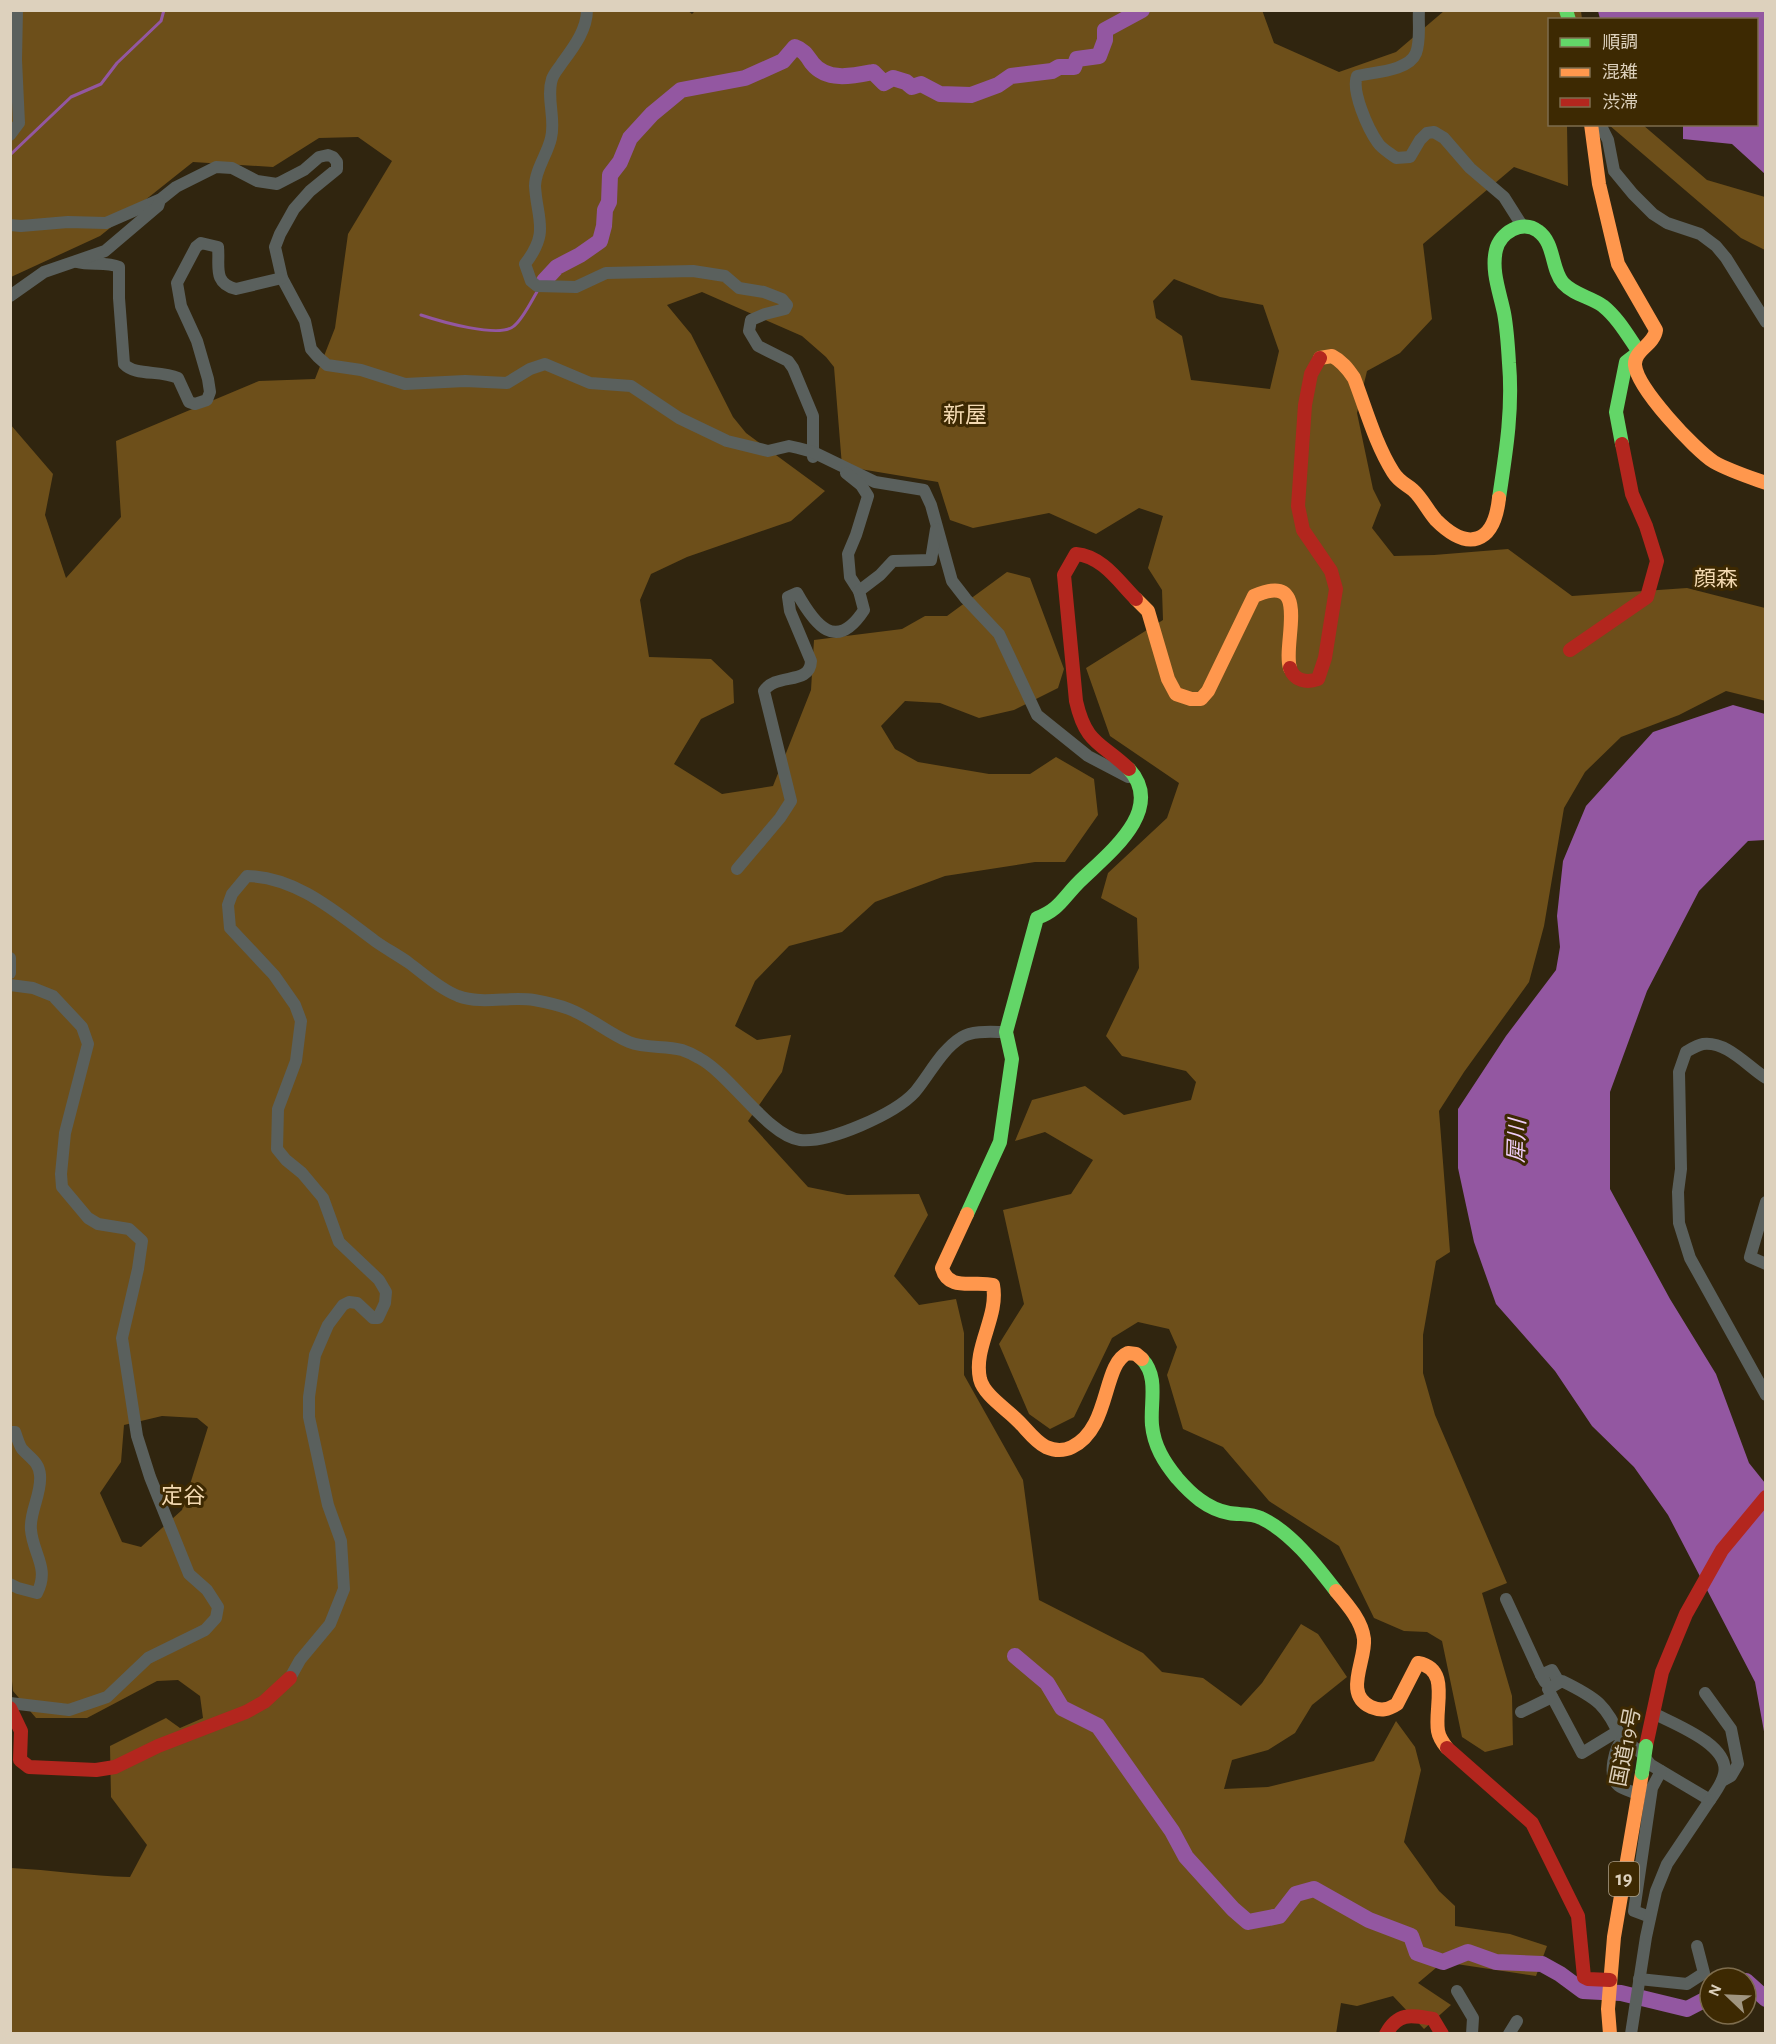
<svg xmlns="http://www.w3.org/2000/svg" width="1776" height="2044" viewBox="0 0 1776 2044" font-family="'Alegreya Sans','Noto Sans JP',sans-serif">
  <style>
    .forest { fill: #6d4f1a; fill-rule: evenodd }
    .water { fill: #9357a1 }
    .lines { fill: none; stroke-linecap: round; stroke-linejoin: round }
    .stream { stroke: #9357a1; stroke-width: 3 }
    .river { stroke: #9357a1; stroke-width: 16 }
    .street { stroke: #5a605d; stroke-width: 12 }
    .fast { stroke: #63d668; stroke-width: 14 }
    .slow { stroke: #ff974d; stroke-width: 14 }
    .jam { stroke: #b3261e; stroke-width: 14 }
    .fast-bridge { stroke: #63d668; stroke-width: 14 }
    .labels { text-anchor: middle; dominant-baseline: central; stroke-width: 6; stroke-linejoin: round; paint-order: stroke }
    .shield { fill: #3d2902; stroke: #ad9f85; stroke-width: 1.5 }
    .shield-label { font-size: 20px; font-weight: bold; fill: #ddd1bd }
    .street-label { font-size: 21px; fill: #ddd1bd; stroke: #3d2902 }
    .neighbourhood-label { font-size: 22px; fill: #f3d9b1; stroke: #3d2902 }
    .water-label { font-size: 22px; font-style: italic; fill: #efcdf8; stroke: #3d2902 }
  </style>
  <rect width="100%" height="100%" fill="#30250f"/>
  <g class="forest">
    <path d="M687,10L692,14L696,10H1262L1274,43L1339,72L1396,52L1444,11H1581L1582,19L1550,20V124L1567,125L1568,186L1514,167L1423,244L1432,319L1400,353L1367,371L1357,413L1373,489L1381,505L1372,528L1394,556L1434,555L1508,549L1572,596L1687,588L1765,608L1766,701L1726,691L1679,715L1621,737L1585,772L1564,808L1544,926L1529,982L1464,1072L1439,1111L1450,1252L1436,1261L1423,1335V1373L1435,1415L1507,1583L1482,1593L1512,1696L1513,1745L1485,1752L1462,1737L1442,1641L1427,1632L1404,1631L1374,1618L1339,1546L1269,1501L1223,1447L1183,1429L1167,1375L1177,1347L1169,1329L1138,1322L1112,1338L1074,1417L1050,1429L1029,1414L999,1344L1024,1304L1003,1210L1071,1194L1093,1160L1045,1132L1015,1141L1032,1100L1085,1086L1124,1115L1191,1100L1196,1082L1186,1071L1122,1056L1106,1036L1139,968L1137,918L1101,898L1108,873L1167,818L1179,783L1110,736L1086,668L1163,620L1162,590L1148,568L1163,516L1139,508L1096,534L1049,513L973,528L950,520L938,482L842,466L834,367L826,357L802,336L702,292L667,305L691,334L733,417L746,433L825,491L791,521L687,557L651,574L640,600L649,657L711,659L733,680L734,703L701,719L674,764L722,794L773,786L811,690L814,640L902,629L925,616H947L1007,572L1030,578L1064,669L1058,688L1014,710L979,718L940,703L905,701L881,726L895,749L918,762L989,774H1030L1056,757L1094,779L1098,815L1065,862H1035L945,876L875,902L842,932L789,946L755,981L735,1026L757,1040L791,1035L782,1072L748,1121L808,1187L847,1195L919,1194L928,1215L894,1276L919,1305L956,1299L964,1333V1375L1023,1480L1039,1600L1143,1653L1162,1672L1203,1678L1241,1706L1262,1683L1301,1624L1318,1634L1347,1677L1312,1705L1295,1733L1268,1750L1232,1760L1224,1789L1268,1787L1374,1761L1396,1721L1415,1747L1421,1770L1404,1842L1439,1891L1455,1906V1926L1510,1934L1547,1946L1536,1976L1443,1962L1418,1983L1451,2005L1424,2029L1393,1996L1357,2006L1341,2003L1336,2034L11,2033V1868C51,1870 90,1876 130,1877L147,1845L111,1797L110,1746L166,1718L180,1728L203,1718L200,1696L178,1680L157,1681L87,1718H36L13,1691L10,1662V424L53,474L45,515L66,578L121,517L116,441L259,381L315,379L335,328L348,234L392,161L358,137L319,138L273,167L193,162L100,236L11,277V11ZM1174,279L1220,297L1263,305L1279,351L1270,389L1191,380L1182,336L1156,318L1153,301ZM162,1416L197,1418L208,1427L182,1510L141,1547L122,1542L100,1493L121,1462L124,1425Z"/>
    <polygon points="1609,125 1643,125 1707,180 1765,197 1765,250 1741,238"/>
  </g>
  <g class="water">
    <polygon points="1598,11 1765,11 1765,174 1732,144 1683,139 1683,125 1756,124 1756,20 1600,19"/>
    <polygon points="1733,705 1765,714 1765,840 1748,841 1699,891 1647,991 1610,1092 1610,1189 1670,1299 1716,1374 1749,1463 1765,1483 1765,1737 1755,1682 1668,1515 1634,1467 1592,1426 1555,1371 1496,1304 1474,1242 1458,1168 1458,1109 1506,1036 1556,970 1560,947 1557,916 1563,861 1586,806 1653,732"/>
  </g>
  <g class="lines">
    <g class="stream">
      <polyline points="10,155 71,97 101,84 117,63 161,21 164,10"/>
      <path d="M421,315C439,321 500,339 514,326C523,319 532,300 538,290"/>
    </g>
    <g class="river">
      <path d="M544,281L557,267L580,255L600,241L604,226L605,210L609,202L610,175L620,162L630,138L652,114L681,90L745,78L783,61L795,47C804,50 807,56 812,63C827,82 853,76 873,72L884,83L893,78L906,82L912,87L921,84L940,94L971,95L998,85L1011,76L1052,71L1059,67H1074L1077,59L1099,56L1105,40V30L1142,10"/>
      <polyline points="1015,1656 1047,1683 1062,1708 1098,1726 1172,1831 1186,1857 1233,1909 1248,1922 1279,1916 1296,1894 1314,1889 1369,1920 1411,1936 1417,1953 1443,1962 1468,1952 1496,1962 1542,1964 1560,1974 1583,1991 1621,1993 1687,2009 1710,1997"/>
      <polyline points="1746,1981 1766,1999"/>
    </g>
    <g class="street">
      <path d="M587,10C587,30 573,48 562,63C559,68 554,73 552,79C546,98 556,119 551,138C548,153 535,170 535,186C537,220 550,232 525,264L531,281L537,286L576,287L606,273L693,271L725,276L739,288L764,292L782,299L787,305L785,309L765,314L751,320L749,331L758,346L788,361L793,368L813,416V457"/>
      <path d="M1419,10C1418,23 1421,40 1416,53C1409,71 1374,72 1357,76C1351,91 1368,129 1378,143C1382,149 1390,153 1396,158L1410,157L1420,140L1427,133L1434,132L1444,138L1470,168L1504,197L1523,227"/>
      <polyline points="1600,124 1608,140 1614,171 1633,194 1653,214 1667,223 1700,234 1716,246 1726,258 1766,322"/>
      <polyline points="10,135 19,123 16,60 17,10"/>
      <polyline points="10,225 21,226 68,222 106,223 161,199 176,187 216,167 232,168 257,181 277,184 304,170 319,157 328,155 333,157 337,162 337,169 310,191 294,209 280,234 275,247 282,278 305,321 311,349 318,357 327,365 361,370 405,384 465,381 507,383 530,369 545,364 590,383 631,386 679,418 727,441 768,451 789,446 798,448 813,452 875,482 924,490 931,505 952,581 966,599 999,634 1037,715 1088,756 1128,777 1135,776"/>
      <path d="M77,262C91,266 106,261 119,267V298L124,364C135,376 160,370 178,378L189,402L195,404L207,400L210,392L208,379L197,341L181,306L177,283L196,247L201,243L218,247C220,265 212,283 236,289L282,278"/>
      <polyline points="10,296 44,272 105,251 158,206 159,203"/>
      <polyline points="846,473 861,485 868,496 856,535 848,554 850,577 859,591"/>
      <path d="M737,869L780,818L791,801L764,691C776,672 810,686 811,661L790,611L788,597L797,593C815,625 836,653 864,610L859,591L880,575L893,561L931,560L936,529"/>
      <polyline points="10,958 10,973"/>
      <polyline points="10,985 33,988 53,996 82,1027 88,1044 65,1133 61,1174 62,1187 88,1218 98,1224 129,1229 142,1241 138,1269 122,1338 137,1436 150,1477 189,1574 207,1590 218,1607 216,1618 205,1630 148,1658 107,1697 69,1710 10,1703"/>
      <path d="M1766,1078C1747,1066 1727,1041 1703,1044C1697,1045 1691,1049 1686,1052L1679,1072L1681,1169L1678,1192L1679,1223L1690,1258L1766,1395"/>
      <polyline points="1766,1202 1750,1257 1766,1264"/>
      <path d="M10,1432H15C17,1437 19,1445 22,1449C30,1458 39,1462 40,1475C42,1494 29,1512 31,1530C33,1554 50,1568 37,1593L18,1588L10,1584"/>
      <polyline points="1506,1599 1541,1675"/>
      <path d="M290,1678L300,1660L330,1624L344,1589L341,1541L328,1505L309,1417V1397L315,1355L328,1325L343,1305L349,1302L357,1303L373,1318H378L385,1303L386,1292L379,1280L339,1242L323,1198L302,1173L286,1160L277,1149L278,1109L296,1061L301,1021L295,1005L274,975L230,928L228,905L232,894L247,876C297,877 337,913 375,941C386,949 398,955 409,963C424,974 440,989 458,996C483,1005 509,996 534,1000C545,1002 559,1005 569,1009C590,1017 608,1033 629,1042C646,1049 665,1045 682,1050C688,1052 694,1055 699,1058C731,1075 768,1136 800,1140C829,1143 895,1114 915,1092C930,1074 941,1050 962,1037C973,1030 993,1032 1006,1032"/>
      <polyline points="1545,1682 1541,1675 1552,1670 1559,1682"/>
      <polyline points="1705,1693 1731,1729 1738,1764 1731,1776 1722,1781"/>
      <polyline points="1521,1712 1552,1697"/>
      <path d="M1618,1731L1582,1753L1548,1689L1562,1681C1597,1698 1607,1705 1622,1741"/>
      <path d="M1638,1794C1631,1791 1620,1789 1616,1783C1609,1774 1614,1748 1622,1741L1629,1743L1641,1753L1651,1765L1710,1800C1715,1792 1722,1784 1724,1774C1731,1745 1674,1724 1653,1713"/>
      <polyline points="1650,1917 1634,1911 1652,1788 1661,1771"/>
      <polyline points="1639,1979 1687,1984 1704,1973 1697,1946"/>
      <polyline points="1457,1991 1473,2018 1472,2034"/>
      <polyline points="1509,2034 1517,2021"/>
      <polyline points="1631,2034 1646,1937 1656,1891 1667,1864 1710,1800"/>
    </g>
    <g class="fast">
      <polyline points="1566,10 1569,20"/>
      <path d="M1499,498C1506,452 1513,409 1509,363C1508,346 1507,329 1504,313C1500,293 1491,271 1496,250C1500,233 1522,219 1538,231C1555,243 1551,269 1563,283C1574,295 1591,297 1603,306C1618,318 1628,336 1639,352L1626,362L1616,412L1622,444"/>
      <path d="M967,1214L1000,1142L1012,1059L1006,1032L1037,918C1059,910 1063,898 1079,882C1105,856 1167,811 1129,769"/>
      <path d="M1142,1359C1159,1377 1150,1402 1152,1425C1154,1446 1164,1462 1177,1478C1191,1494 1207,1509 1229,1513C1240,1515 1251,1513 1261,1518C1291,1532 1316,1565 1336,1591"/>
    </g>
    <g class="slow">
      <path d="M1591,124L1599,184L1618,264L1656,330C1654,345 1634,350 1635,365C1637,388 1694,449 1714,462C1730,471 1749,477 1766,483"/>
      <path d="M1320,358L1332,356C1342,361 1348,369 1354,378C1366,409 1375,443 1393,472C1399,482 1406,484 1413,490C1422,498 1428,511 1436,520C1468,552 1494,544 1499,498"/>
      <path d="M1136,599L1148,611L1168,679L1176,694L1191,699H1201L1208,691L1254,596C1313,570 1282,643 1290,668"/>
      <path d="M967,1214L942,1268C948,1292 975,1280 993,1285C999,1317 973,1347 980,1379C984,1395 1005,1408 1016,1419C1026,1428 1034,1441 1046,1447C1055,1451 1064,1451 1072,1447C1111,1428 1102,1364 1128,1353L1136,1354L1142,1359"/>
      <path d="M1336,1591C1347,1604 1362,1621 1364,1639C1366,1661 1343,1694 1371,1707C1381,1711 1388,1710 1397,1704L1418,1663C1451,1669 1434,1707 1438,1731C1439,1737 1443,1743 1447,1748"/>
      <polyline points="1610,2034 1608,2009 1614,1937 1642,1773"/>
    </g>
    <g class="jam">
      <polyline points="1570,650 1647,597 1657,561 1646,526 1632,494 1622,444"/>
      <path d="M1290,668C1294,681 1307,683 1318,679L1325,658L1336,589L1331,571L1303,530L1298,506L1305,405L1311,374L1320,358"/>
      <path d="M1129,769C1101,742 1086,745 1076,701L1064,575L1076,554C1102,556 1119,582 1136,599"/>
      <polyline points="10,1708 21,1731 20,1760 29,1767 96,1770 115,1767 158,1746 246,1712 264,1702 290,1678"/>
      <polyline points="1646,1746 1662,1672 1686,1614 1722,1550 1766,1497"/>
      <polyline points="1447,1748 1532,1823 1578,1916 1584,1977 1588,1979 1610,1980"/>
      <path d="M1386,2034C1398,2012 1411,2015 1433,2019L1442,2034"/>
    </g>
    <polyline class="fast-bridge" points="1642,1773 1646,1746"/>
  </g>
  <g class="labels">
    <rect class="shield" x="1609" y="1862" width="30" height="34" rx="4.5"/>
    <g class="shield-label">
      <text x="1624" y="1879">19</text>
    </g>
    <g class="street-label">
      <text transform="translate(1626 1747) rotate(-79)">国道19号</text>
    </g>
    <g class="neighbourhood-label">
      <text x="965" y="415">新屋</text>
      <text x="1716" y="579">顔森</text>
      <text x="183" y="1496">定谷</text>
    </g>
    <g class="water-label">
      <text transform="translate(1517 1141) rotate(-88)">犀川</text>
    </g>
  </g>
  <rect width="1776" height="2044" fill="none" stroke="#ddd1bd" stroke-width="24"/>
  <rect x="1548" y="18" width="210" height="108" fill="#3d2902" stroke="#7d6c4d" stroke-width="1.5"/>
  <rect x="1560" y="38" width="30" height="9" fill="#63d668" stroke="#7d6c4d" stroke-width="1.5"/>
  <text x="1602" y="48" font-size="18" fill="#ddd1bd">順調</text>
  <rect x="1560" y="68" width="30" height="9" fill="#ff974d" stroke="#7d6c4d" stroke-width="1.5"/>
  <text x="1602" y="78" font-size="18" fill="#ddd1bd">混雑</text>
  <rect x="1560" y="98" width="30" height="9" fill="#b3261e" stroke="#7d6c4d" stroke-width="1.5"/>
  <text x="1602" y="108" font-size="18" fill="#ddd1bd">渋滞</text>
  <g transform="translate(1728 1996) rotate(293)"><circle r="28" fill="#3d2902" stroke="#7d6c4d" stroke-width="1.5"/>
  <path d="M0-4.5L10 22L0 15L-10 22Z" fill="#a09580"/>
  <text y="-9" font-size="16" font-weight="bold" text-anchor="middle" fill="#ddd1bd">N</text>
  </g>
</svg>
